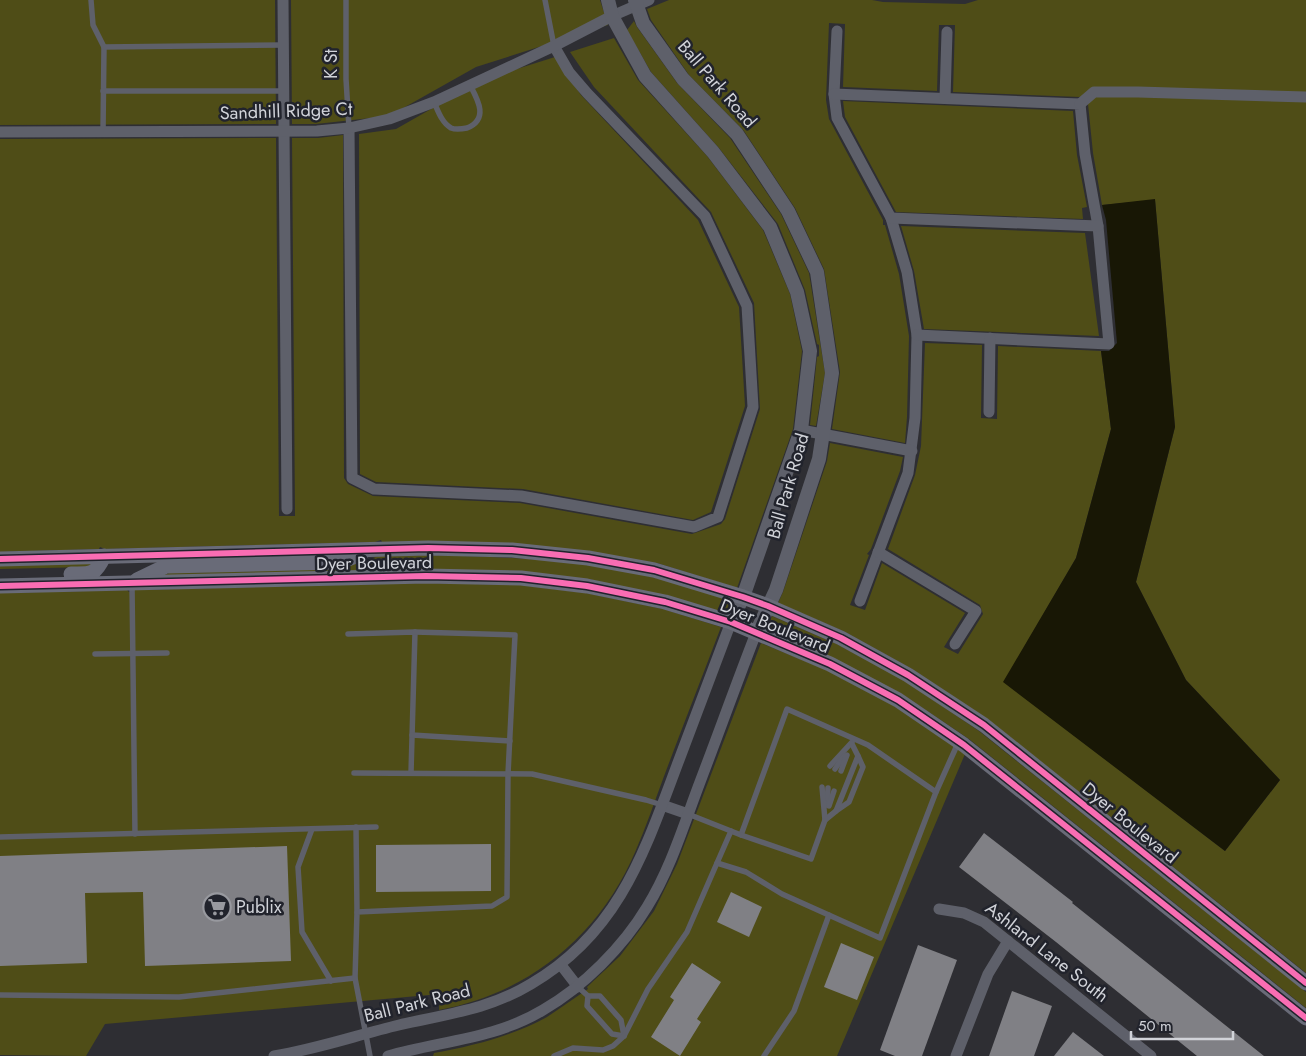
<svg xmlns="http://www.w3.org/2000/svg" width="1306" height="1056" viewBox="0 0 1306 1056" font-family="Jost,sans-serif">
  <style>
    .green { fill: #4f4d17 }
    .water { fill: #181705 }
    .building { fill: #808085 }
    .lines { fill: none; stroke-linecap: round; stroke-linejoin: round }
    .service { stroke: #5e606a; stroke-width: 5.5 }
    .minor { stroke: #5e606a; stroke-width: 11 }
    .tertiary { stroke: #5e606a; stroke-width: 14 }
    .secondary { stroke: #696b78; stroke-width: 15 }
    .cycleway-casing { stroke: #21232c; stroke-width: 9 }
    .cycleway { stroke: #f96db3; stroke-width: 6 }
    .labels { text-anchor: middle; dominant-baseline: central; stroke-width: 5; stroke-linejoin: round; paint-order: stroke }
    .street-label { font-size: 18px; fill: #d1d3d9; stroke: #21232c }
    .poi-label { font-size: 18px; fill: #d1d3d9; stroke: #21232c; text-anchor: start }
  </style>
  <rect width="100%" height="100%" fill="#2e2e33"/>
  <g class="green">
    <polygon points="0,0 275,0 276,124 0,125"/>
    <polygon points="291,0 600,0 608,25 476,67 389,116 316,124 292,124"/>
    <polygon points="669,0 872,0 883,2 965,4 978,0 1306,0 1306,973 989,720 912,669 845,632 778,603 783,592 827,461 830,443 903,457 900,471 871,549 867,554 869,555 850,605 865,610 882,563 965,613 944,647 958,654 983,614 980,605 888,549 915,475 921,446 925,343 982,345 981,418 997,419 998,346 1101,351 1111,429 1076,558 1004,682 1225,851 1280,780 1186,680 1136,582 1175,427 1155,200 1102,205 1093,153 1088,104 1080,97 953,92 955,25 939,25 937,91 843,87 845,24 829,23 826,100 829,119 883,220 883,225 885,225 899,274 909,336 907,417 905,443 832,429 840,372 824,269 795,208 744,131 689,75 651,20 647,9"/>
    <polygon points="634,21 637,27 677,83 730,138 781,214 809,273 825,373 816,426 810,425 817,357 819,356 819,345 817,344 805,290 778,224 719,148 651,72 627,30"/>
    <polygon points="614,38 638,80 707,156 763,230 790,294 802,351 793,429 737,588 657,563 382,542 381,540 375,542 105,549 100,547 99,549 0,552 0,139 276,138 279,516 295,516 292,138 318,138 343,135 344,478 348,484 373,496 520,503 692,534 721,524 725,519 760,409 754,303 711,212 594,87 570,52"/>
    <polygon points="555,57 581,95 698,220 739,307 745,406 711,512 693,520 523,489 376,482 360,474 359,134 396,129 482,80"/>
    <polygon points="843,101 1073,111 1077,155 1087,207 1082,208 1083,219 896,212 845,117"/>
    <polygon points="901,226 1085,233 1099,336 924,329 914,271"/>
    <path d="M429,555C503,557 579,559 652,577C679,583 706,593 732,601L727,613L589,579L164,575L169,573L340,569L379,556Z"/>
    <polygon points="92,563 89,567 0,569 0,566"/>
    <path d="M426,583L520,585L586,593L663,609L721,627C702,677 682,728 663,779C654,803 646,827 636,850C600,936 529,993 439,1010L440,994L105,1024L86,1056L0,1055V593L127,590L129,592L134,590Z"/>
    <polygon points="772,616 837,644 904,680 979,731 1306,992 1306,1008 969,739 902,694 766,629"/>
    <path d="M761,643L827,670L894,706L965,754L837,1056H433L434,1053C473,1046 512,1036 547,1017C561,1008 574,998 588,989L587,987L620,956L654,911L677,864Z"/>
  </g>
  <polygon class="water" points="1155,199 1175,427 1136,582 1186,680 1280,780 1225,851 1003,682 1076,558 1111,429 1101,351 1109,351 1117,343 1106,220 1102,205"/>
  <g class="building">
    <polygon points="984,833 1073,902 1072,903 1264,1056 1197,1056 1056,942 959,867"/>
    <polygon points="491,844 491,891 376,892 376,845"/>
    <polygon points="287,846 291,961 145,966 143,892 85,893 87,963 0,966 0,856"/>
    <polygon points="731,892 762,907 749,937 717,922"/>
    <polygon points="841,943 874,957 857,1000 824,987"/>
    <polygon points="918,945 957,960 922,1056 895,1056 880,1050"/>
    <polygon points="692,963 721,982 697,1019 701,1022 680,1056 651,1037 674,1000 670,997"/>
    <polygon points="1012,991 1052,1006 1034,1056 989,1056"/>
    <polygon points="1073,1032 1104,1056 1054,1056"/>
  </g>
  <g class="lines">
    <g class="service">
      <polyline points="91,0 93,25 104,47 103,132"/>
      <polyline points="346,0 346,79 349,128"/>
      <polyline points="545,0 554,46"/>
      <polyline points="104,47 283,45"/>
      <polyline points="103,91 283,91"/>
      <path d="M434,102C438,111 442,123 451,128C456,130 462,129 467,128C489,119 478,100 470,85"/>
      <polyline points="132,585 135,834"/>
      <polyline points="348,634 415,632 411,773"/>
      <polyline points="95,654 167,653"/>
      <polyline points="412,735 510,741"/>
      <polyline points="830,766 852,742"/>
      <polyline points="835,769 844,756"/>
      <polyline points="841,771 847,755"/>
      <polyline points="354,773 532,774 646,800 662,805"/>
      <polyline points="827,805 828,788"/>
      <polyline points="829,806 834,791"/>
      <polyline points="836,811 849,802 863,767 858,756"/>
      <polyline points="688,814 741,835 787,709 868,745 936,792"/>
      <polyline points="825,820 836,811 858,756 852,744"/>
      <polyline points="356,827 357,912"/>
      <polyline points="312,829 298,867 302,932 331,981"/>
      <polyline points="741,835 811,859 825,820 822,787"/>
      <polyline points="0,837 376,827"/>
      <polyline points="717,863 731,831"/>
      <polyline points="578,987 588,996 600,996 621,1020 624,1036"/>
      <polyline points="0,995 179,997 355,978"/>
      <polyline points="588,996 587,1006 612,1034 624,1036"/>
      <polyline points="370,1056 355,978 357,912 492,906 507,897 508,774 515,635 415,632"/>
      <polyline points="554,1056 573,1048 603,1050 613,1046 624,1036 648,989 687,932 717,863 746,872 782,894 880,938 936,792 958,743"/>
      <polyline points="764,1056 794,1011 829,915"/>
    </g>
    <g class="minor">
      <polyline points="283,0 287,509"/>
      <polyline points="837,31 834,94 837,118 891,218 907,272 917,335 915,418 908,473 860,601"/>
      <polyline points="834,94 1080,104 1085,154 1098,226 1109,344 917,335"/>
      <polyline points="945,98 947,32"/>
      <polyline points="1080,104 1094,92 1138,92 1306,97"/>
      <polyline points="349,128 352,478 374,489 521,496 694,527 718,517 753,407 747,306 705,216 587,93 569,72 554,46"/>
      <polyline points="0,132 317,131 349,128 389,119 434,102 554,46 612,16 649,0"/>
      <polyline points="891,218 1098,226"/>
      <polyline points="989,412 990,338"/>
      <polyline points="801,430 912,451"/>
      <polyline points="878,552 976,611 955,644"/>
      <polyline points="662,805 688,814"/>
      <polyline points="939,909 964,913 984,922 1151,1056"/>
      <polyline points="561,965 578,987"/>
      <path d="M274,1056C317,1049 357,1035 399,1025C446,1014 488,1010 531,984C620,932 645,850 679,760C696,714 714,668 731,622"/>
      <path d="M388,1056C440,1041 495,1039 543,1010C583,987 623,947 647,907C671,868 684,824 700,782C719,732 737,682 756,633"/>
      <polyline points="956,1056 988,974 1008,941"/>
    </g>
    <g class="tertiary">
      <polyline points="608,0 612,16 645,76 713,152 770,227 797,292 810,351 801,430 743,597 731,622"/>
      <polyline points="635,0 643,23 683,79 737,134 788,211 817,272 832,373 819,459 776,590 756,633"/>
    </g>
    <g class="secondary">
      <polyline points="0,559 428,548 512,550 588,558 654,570 743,597 768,606 841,638 908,675 984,725 1306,983"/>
      <path d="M71,574C91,574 95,576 104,556"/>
      <polyline points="137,580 166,566 340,562 361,554"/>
      <polyline points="0,586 426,576 521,578 587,586 665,602 731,622 830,664 898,700 964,745 1306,1018"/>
    </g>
    <g class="cycleway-casing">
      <g id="cycleway">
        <polyline points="0,559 428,548 512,550 588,558 654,570 743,597 768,606 841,638 908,675 984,725 1306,983"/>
        <polyline points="0,586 426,576 521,578 587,586 665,602 731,622 830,664 898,700 964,745 1306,1018"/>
      </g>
    </g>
    <use href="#cycleway" class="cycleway"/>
  </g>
  <defs>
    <g id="supermarket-ring" transform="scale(1.4375)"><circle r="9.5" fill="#21232c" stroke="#98999f" stroke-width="1.5"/><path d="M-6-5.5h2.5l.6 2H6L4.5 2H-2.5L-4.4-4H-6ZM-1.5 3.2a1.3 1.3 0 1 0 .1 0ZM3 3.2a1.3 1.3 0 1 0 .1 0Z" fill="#98999f"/></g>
  </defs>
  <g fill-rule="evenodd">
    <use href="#supermarket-ring" x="217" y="907"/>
  </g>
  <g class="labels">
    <g class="street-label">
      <text transform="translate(331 64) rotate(-90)">K St</text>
      <text transform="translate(717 84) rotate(49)">Ball Park Road</text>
      <text transform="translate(286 111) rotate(-2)">Sandhill Ridge Ct</text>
      <text transform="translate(788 486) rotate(-74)">Ball Park Road</text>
      <text transform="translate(374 563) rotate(-1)">Dyer Boulevard</text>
      <text transform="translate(775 626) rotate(22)">Dyer Boulevard</text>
      <text transform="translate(1130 823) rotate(39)">Dyer Boulevard</text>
      <text transform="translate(1047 952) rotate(38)">Ashland Lane South</text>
      <text transform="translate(417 1003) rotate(-14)">Ball Park Road</text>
    </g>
    <g class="poi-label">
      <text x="236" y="907">Publix</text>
    </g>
  </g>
  <path d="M1131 1031v8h102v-8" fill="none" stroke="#d1d3d9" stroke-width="2.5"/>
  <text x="1138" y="1031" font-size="15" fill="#d1d3d9" stroke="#21232c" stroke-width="4" paint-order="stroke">50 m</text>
</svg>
